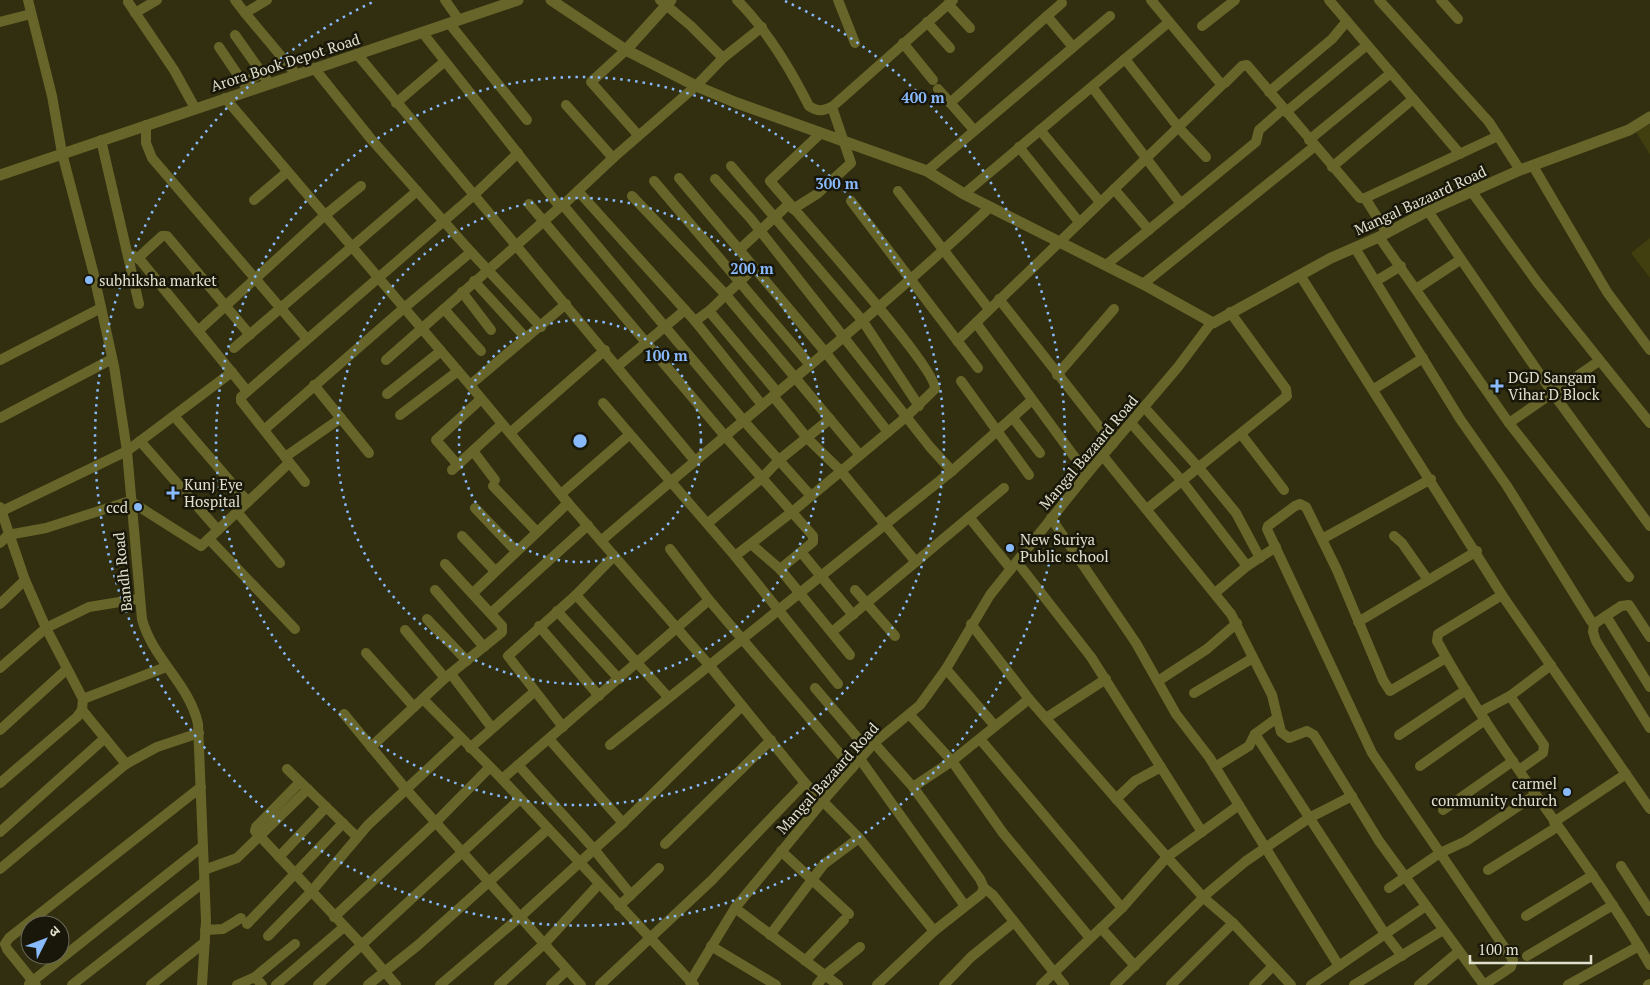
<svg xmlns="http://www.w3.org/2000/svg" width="1650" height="985" viewBox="0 0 1650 985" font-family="'PT Serif','Noto Sans Devanagari',serif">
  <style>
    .green { fill: #413e0f }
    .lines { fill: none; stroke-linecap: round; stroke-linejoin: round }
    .minor { stroke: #68652a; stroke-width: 10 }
    .tertiary { stroke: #68652a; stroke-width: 11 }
    .ring { fill: none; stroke: #89bafc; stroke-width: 2.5; stroke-dasharray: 2.5 5 }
    .poi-dot { fill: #89bafc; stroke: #181709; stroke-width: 2 }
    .labels { text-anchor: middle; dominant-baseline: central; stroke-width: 5; stroke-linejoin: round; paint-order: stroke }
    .street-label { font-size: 15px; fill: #e0e0cd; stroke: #181709 }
    .poi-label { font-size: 15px; fill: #e0e0cd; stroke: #181709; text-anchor: start }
    .centre { fill: #89bafc; stroke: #181709; stroke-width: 2.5 }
    .ring-label { font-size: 15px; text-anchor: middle; font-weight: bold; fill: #89bafc; stroke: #181709; stroke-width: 5; stroke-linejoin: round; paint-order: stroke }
  </style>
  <rect width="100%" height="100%" fill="#312f0f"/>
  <g class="green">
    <polygon points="1650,124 1650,155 1636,132"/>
    <polygon points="1650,238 1650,278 1631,253"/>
  </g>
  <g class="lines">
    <g class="minor">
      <path d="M28,0L52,96L62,153L93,271L114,366L127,451L142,619C152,658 190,685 198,724L206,921L202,985"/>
      <polyline points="235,0 245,13"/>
      <polyline points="267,0 245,13 296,74"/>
      <polyline points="445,0 459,20"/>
      <polyline points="660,0 691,26 723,58"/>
      <path d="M737,0C768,31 790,68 809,106C818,112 822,111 832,107"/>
      <polyline points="838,0 855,43"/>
      <polyline points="1151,0 1221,84 1225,83 1242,66 1247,65 1360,198 1365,198 1498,136"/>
      <polyline points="1329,0 1460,154"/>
      <polyline points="1379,0 1489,122 1520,170"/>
      <polyline points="1441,0 1458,19"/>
      <polyline points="128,2 174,70 195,108"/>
      <polyline points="948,4 970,28"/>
      <polyline points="135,13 157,0"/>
      <polyline points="1047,16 1062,3"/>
      <polyline points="0,22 31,14"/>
      <polyline points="927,22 950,48"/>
      <polyline points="449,23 527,120"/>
      <polyline points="1202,26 1235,0"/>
      <polyline points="422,32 560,207 563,205 744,421 811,496"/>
      <polyline points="235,35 269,83"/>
      <polyline points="903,43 933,80"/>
      <polyline points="219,47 248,90"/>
      <polyline points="626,50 591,82 638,135"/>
      <polyline points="357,54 695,461"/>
      <polyline points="1125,59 1179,128 1206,157"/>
      <polyline points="314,68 371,139 471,252"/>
      <polyline points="244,83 262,73"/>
      <polyline points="1092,87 1181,204"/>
      <polyline points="938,89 974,130"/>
      <polyline points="1269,92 1332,39 1347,21"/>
      <polyline points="225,98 470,385 568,503 709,665 805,783 859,838 934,931"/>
      <polyline points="396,103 444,62"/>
      <polyline points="950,103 1047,16 1073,47"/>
      <polyline points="566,105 613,158"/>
      <polyline points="1286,112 1367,45"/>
      <polyline points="146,125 146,143 152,158 307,339"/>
      <polyline points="1040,130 1100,202"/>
      <polyline points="101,140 139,304"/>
      <polyline points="1309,140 1391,73"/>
      <polyline points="1019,147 1079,222"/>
      <polyline points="731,166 862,320 919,406"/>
      <polyline points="1533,166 1607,292 1650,350"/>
      <polyline points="1332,167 1413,99"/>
      <polyline points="927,171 1110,16"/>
      <polyline points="679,178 826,353 888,432"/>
      <polyline points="715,179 751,219 930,447 952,471"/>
      <polyline points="654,181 810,365"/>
      <polyline points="1114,189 1149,230"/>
      <polyline points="578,191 695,321 762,405"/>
      <polyline points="898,191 989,309"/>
      <polyline points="1472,192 1537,282 1650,423"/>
      <polyline points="964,194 1169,22"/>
      <polyline points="632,196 726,295 859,454"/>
      <polyline points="1365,198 1387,233"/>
      <polyline points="254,200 287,172"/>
      <polyline points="851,201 978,368"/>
      <polyline points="529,204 725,436 813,536 813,542 780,569"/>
      <polyline points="563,205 613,158 696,86 723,58 762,27"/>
      <polyline points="793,209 817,194 851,163 832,107 953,0"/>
      <polyline points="1428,211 1552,392 1650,526"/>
      <polyline points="1379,237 1509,423 1629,577"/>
      <polyline points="1355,248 1460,419 1507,486 1591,621 1594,624 1606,616 1650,687"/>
      <polyline points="739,250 789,204"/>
      <polyline points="128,255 134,256 141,261 247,391"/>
      <polyline points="138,258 162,236 167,236 250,335"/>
      <polyline points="1106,265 1256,142 1259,130 1283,109"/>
      <polyline points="1300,275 1502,595 1650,809"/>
      <polyline points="474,281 526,338"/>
      <polyline points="1376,281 1401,266"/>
      <polyline points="1143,284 1315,146"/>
      <polyline points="1416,289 1460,260"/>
      <polyline points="462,292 491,330"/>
      <polyline points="999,299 1113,444"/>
      <polyline points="444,309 481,351"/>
      <polyline points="709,311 777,392"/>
      <polyline points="695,321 709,311 754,268"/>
      <polyline points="976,323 1087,474"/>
      <polyline points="198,331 324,216 361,186"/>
      <polyline points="957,341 1222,85"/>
      <polyline points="234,348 417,191"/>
      <polyline points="0,360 101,308"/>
      <polyline points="386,360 560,207"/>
      <polyline points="618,366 685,310"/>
      <polyline points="1057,375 1114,309"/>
      <polyline points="961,381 1029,475"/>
      <polyline points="314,385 369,453"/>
      <polyline points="470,385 566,304"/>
      <polyline points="1374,389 1423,358"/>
      <polyline points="387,394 441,351"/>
      <polyline points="773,396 807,438 840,470 916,562"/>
      <polyline points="603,403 735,556 838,684"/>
      <polyline points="1144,407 1199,468 1236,513 1260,558"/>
      <polyline points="400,415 458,371"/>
      <polyline points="174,416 248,502"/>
      <polyline points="0,418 112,359"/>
      <polyline points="1013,418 1040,453"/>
      <polyline points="1131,423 1182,481 1247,566 1276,547"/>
      <polyline points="1509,423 1599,361"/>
      <polyline points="265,429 404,308 471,252 541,327"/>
      <polyline points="510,433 605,350"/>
      <polyline points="1241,434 1284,490"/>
      <polyline points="140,441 218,530"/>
      <polyline points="473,451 495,480"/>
      <polyline points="1103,456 1231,614 1272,695 1281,732 1289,738 1307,731 1314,735 1379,841 1484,985"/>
      <polyline points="285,457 341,418"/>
      <polyline points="458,465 436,440 481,399"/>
      <polyline points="452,470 502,424"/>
      <polyline points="305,482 241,401 241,397 475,194 518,153"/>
      <polyline points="493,486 537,532"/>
      <polyline points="561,494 629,435"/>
      <polyline points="0,507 25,580 46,628 83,699 82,710 77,717 0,783"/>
      <polyline points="475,508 516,551"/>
      <polyline points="1147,509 1287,396 1286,389 1230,312"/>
      <polyline points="2,511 127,451 232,372"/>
      <polyline points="238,513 280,563"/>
      <polyline points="969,517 1011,569"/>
      <polyline points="1051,518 1136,643 1176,714 1209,757 1339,966"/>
      <polyline points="708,523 762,478 779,460 830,419"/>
      <polyline points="462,536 495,571"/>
      <polyline points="1394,536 1402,543 1428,580"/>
      <polyline points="209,539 295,629"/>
      <polyline points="1322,539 1431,479"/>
      <path d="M601,541C730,429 866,324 990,207"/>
      <polyline points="0,543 8,535 46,528 130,501 201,546 289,463"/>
      <polyline points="751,544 780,569 850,655"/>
      <polyline points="670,549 709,600 852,768"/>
      <polyline points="801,552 853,615"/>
      <path d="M735,556L792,512L906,417L935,389C937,367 793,209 770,181L821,133"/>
      <polyline points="1017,562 1091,657 1202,832"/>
      <polyline points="435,590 484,647"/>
      <polyline points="855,590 895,636"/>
      <polyline points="473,593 568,503"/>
      <polyline points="1215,593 1247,566"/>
      <polyline points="576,595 668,697"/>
      <path d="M1502,595L1438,634L1437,641C1499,755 1585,853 1650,965"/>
      <polyline points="0,604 25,580"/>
      <polyline points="557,611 619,679"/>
      <polyline points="491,613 588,525"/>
      <polyline points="1606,616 1621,606 1629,605 1650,637"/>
      <polyline points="427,619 467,661"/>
      <polyline points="1358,622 1477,551"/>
      <polyline points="971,624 1029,699 1167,857 1204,898 1233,923 1291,985"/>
      <polyline points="1594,624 1593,632 1596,641 1650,728"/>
      <polyline points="539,626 599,696"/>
      <polyline points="405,630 445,678"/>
      <polyline points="832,632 1004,488"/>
      <polyline points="366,653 414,707"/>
      <polyline points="1446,658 1390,691 1383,680 1337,570 1306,507 1300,504 1295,506 1268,526 1267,529 1372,753 1513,960 1511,967 1484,985"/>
      <polyline points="0,668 46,628 89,607 138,599"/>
      <polyline points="946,669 995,726"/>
      <polyline points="451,674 492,728"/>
      <polyline points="1158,681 1207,649 1237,623"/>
      <polyline points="815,688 868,750"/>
      <polyline points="1194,693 1253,658"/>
      <polyline points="1510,696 1551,665"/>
      <polyline points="83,699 166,667"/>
      <polyline points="423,699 502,779 694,985"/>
      <polyline points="82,710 126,764"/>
      <polyline points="1480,712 1510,696 1544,745 1543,753 1519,770"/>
      <polyline points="344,714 405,788 581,985"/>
      <polyline points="910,715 952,761 1003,833 1090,938"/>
      <polyline points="1046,718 1106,679"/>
      <polyline points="1277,718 1255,734 1385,934 1402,956"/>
      <polyline points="563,727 508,656 576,595 614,556"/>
      <polyline points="0,730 67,669"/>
      <polyline points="1399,735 1466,690"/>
      <polyline points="549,739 623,823"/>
      <polyline points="980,739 1122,908"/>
      <polyline points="874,743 913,787 980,879 984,888 981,894 934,931 877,985"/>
      <polyline points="610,745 952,471 1032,400"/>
      <polyline points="371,747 445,678 502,632 502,626 445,564"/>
      <polyline points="470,748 534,692"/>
      <polyline points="860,759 965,906"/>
      <polyline points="518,765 593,848 631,895"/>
      <polyline points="1420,766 1485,720"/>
      <polyline points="1215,767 1249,746 1255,734"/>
      <polyline points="287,769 357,837"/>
      <polyline points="502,779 709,600"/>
      <polyline points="300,782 256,827 255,831 361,944 396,985"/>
      <polyline points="913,787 952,761 1029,699"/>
      <polyline points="1116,799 1135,781 1161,767"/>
      <polyline points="1443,810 1513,761"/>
      <polyline points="1554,822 1626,774"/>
      <polyline points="0,832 105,738"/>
      <polyline points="665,844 771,740"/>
      <polyline points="781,851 849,914"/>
      <polyline points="279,857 326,807"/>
      <polyline points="1621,866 1650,911"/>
      <polyline points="0,869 126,764 157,747 199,733"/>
      <polyline points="204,870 237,858 308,789"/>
      <polyline points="1488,870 1557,827"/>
      <polyline points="984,888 993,895 1064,985"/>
      <polyline points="1389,888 1440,853 1466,841 1535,795"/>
      <polyline points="619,906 659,868"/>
      <polyline points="735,908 838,985"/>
      <polyline points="1526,916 1593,875"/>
      <polyline points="334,917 435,823 490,767"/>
      <polyline points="247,924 343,823"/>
      <polyline points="1101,928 1135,966"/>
      <polyline points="205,930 223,929 241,918"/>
      <polyline points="770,935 824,864 859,838"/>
      <polyline points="268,936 311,892 368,825 461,738"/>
      <polyline points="711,946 776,985"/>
      <polyline points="1527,956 1613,905"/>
      <polyline points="805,961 844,920"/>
      <polyline points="255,977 262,985"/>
      <polyline points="690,982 735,908 823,801 874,743 920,705 946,669 990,595 1087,474 1178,367 1211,323"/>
      <polyline points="29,984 203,846"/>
      <polyline points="36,985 7,949 5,944 9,938 201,787"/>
      <polyline points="72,985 204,882"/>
      <polyline points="151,985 205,942"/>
      <polyline points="237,985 255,977 295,944"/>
      <polyline points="276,985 344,927"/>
      <polyline points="318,985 520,799"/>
      <polyline points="368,985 417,946 548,829"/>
      <polyline points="440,985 520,917 623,823 742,706"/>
      <polyline points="499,985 544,944 599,884"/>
      <polyline points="551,985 567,970"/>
      <polyline points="600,985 712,880 805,783"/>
      <polyline points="817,985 824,976 860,947"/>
      <polyline points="944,985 971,957 1014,922"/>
      <polyline points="1041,985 1122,908 1167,857 1239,805"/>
      <polyline points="1115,985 1209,892 1246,861 1309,818 1352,796"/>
      <polyline points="1171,985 1233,923"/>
      <polyline points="1254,985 1273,966"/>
      <polyline points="1311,985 1426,906"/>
      <polyline points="1354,985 1443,930"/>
      <polyline points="1419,985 1458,952"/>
      <polyline points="1568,985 1639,946"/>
      <polyline points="1648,985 1650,984"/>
    </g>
    <g class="tertiary">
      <polyline points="551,0 626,50 696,86 737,103 927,171 964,194 1143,284 1213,323 1331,258 1379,237 1428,211 1520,170 1629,130 1650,117"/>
      <polyline points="626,50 671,0"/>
      <polyline points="0,175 518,0"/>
    </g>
  </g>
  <g class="ring">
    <circle cx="580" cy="441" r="121"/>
    <circle cx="580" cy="441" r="243"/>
    <circle cx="580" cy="441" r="364"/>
    <path d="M785 1A485 485 0 1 1 375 1"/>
  </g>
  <g class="poi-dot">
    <circle cx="89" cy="280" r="5"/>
    <path d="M1494.5 378.5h5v5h5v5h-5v5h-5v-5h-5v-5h5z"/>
    <path d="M170.5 485.5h5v5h5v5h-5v5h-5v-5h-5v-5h5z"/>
    <circle cx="138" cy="507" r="5"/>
    <circle cx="1010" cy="548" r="5"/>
    <circle cx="1567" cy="792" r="5"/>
  </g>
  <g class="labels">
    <g class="street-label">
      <text transform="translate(285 62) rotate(-18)">Arora Book Depot Road</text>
      <text transform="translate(1420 200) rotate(-25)">Mangal Bazaard Road</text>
      <text transform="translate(1088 452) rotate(-50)">Mangal Bazaard Road</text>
      <text transform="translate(122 572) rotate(-96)">Bandh Road</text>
      <text transform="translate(827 778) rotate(-48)">Mangal Bazaard Road</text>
    </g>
    <g class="poi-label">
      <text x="99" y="280">subhiksha market</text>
      <text x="1508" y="377">DGD Sangam<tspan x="1508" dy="17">Vihar D Block</tspan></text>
      <text x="184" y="484">Kunj Eye<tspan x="184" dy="17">Hospital</tspan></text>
      <text x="128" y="507" text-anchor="end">ccd</text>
      <text x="1020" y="539">New Suriya<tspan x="1020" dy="17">Public school</tspan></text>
      <text x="1557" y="783" text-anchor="end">carmel<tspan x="1557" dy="17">community church</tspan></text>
    </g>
  </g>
  <circle cx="580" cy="441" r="8" class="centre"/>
  <g class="ring-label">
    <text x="923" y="103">400 m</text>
    <text x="837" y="189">300 m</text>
    <text x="752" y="274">200 m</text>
    <text x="666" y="361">100 m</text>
  </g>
  <g transform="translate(45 940) rotate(48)"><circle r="24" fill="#181709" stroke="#686757"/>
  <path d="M0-4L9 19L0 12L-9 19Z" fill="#89bafc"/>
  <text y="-8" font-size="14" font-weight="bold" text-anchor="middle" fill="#e0e0cd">उ</text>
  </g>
  <path d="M1470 955v8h121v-8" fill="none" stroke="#e0e0cd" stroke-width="2.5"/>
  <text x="1478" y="955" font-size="15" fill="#e0e0cd" stroke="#181709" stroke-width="4" paint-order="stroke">100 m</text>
</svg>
